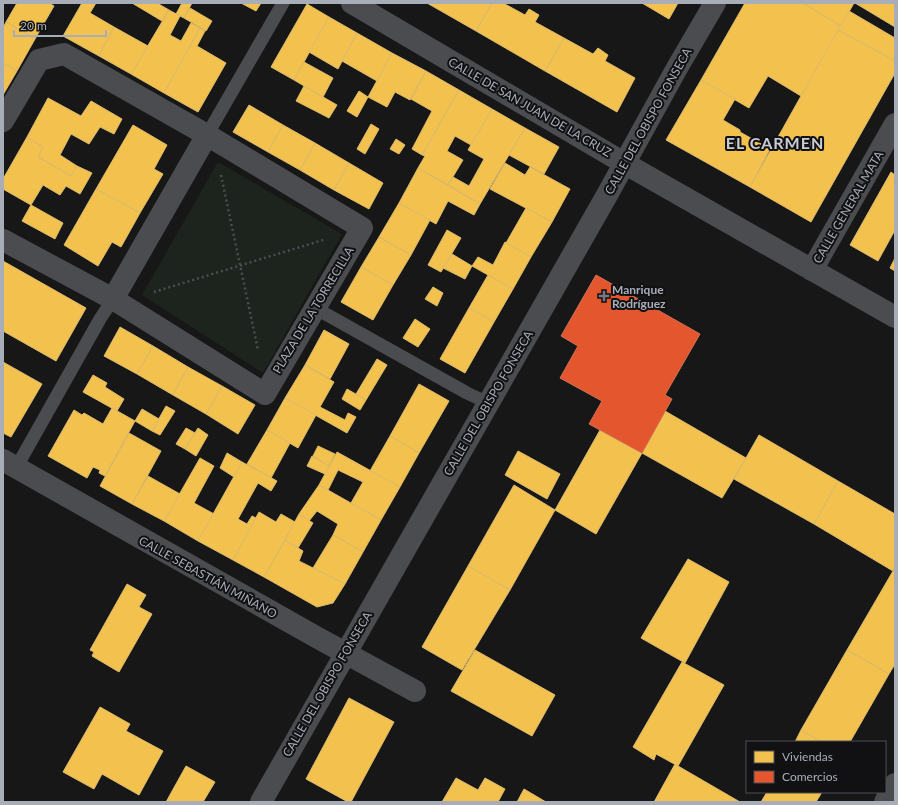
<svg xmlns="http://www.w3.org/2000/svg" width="898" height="805" viewBox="0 0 898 805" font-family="Lato,sans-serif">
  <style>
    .green { fill: #1d241e }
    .homes { fill: #f2c14e; stroke: #dcbb6e }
    .shops { fill: #e4572e; stroke: #d27157 }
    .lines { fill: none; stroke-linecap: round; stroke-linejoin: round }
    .path { stroke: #4d4e52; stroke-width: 2.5; stroke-dasharray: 2 3; stroke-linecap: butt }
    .lane { stroke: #4b4c50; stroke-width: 13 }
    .street { stroke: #4b4c50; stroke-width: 22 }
    .poi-dot { fill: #757880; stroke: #111113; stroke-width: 1.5 }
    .labels { text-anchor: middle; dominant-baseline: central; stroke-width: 4; stroke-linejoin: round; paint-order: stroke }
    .street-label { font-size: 12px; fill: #a8adb8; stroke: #111113 }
    .poi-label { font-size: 12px; font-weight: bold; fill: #a8adb8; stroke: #111113; text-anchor: start }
    .district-label { font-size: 16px; font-weight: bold; letter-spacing: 1px; fill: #c9ccd4; stroke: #111113 }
  </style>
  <rect width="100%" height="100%" fill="#171717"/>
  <polygon class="green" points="218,162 342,234 263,373 142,295"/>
  <g class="homes">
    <polygon points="17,3 49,3 54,6 35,39 6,22"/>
    <polygon points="82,3 96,3 90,13 114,27 99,56 63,36"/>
    <polygon points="132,3 157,3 169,10 162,21"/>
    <polygon points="182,3 192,3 184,18 176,14"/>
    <polygon points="241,3 261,3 256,11"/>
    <polygon points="427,3 492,3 476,31"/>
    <polygon points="492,3 503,3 525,15 529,9 539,15 535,22 564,38 545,71 476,31"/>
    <polygon points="642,3 678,3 669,19"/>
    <polygon points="745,3 803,3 841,26 801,96 768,76 749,108 701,80"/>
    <polygon points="803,3 854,3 841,26"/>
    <polygon points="855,3 895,3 895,27"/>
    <polygon points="307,4 329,17 294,80 271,67"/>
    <polygon points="190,8 212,21 206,31 184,18"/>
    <polygon points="169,10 180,16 170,35 181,41 191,23 200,28 164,93 131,74"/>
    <polygon points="849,11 895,38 895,61 838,30"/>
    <polygon points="329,17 357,33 338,69 309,52"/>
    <polygon points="6,22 35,39 17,71 3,63 3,28"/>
    <polygon points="114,27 148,46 131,74 99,56"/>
    <polygon points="200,28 205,31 197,46 226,63 198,112 164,93"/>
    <polygon points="838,30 895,61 895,73 811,222 750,187"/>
    <polygon points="357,33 392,53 377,81 342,61"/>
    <polygon points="564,38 593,54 598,48 608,55 605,61 635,78 617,112 545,71"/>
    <polygon points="392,53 426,71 410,100 395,92 387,107 368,97"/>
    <polygon points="304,62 333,78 323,97 294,80"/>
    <polygon points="3,63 17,71 3,95"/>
    <polygon points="426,71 459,90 422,155 412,149 432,111 411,99"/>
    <polygon points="701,80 735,99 723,120 740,130 740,132 770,149 750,187 666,140"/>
    <polygon points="304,86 337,105 329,118 296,101"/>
    <polygon points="459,90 492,109 471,145 455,136 447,151 463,160 448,185 418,168 425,156 422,155"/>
    <polygon points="359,91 368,97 357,117 347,111"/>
    <polygon points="48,98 81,116 91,101 122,119 114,134 100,127 89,144 71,134 60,155 77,166 71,176 38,157 43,147 27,137"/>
    <polygon points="249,105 283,125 268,152 233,132"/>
    <polygon points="492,109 525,128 480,204 448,185 453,177 469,186 484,159 468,150"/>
    <polygon points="371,124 379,129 365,154 357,149"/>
    <polygon points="133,125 167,145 154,169 163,174 140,213 96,189"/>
    <polygon points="283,125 315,143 300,170 268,152"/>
    <polygon points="525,128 559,147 544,174 509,155"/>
    <polygon points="27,137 43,147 38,157 71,176 77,166 92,173 80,194 66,186 60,195 43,185 31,205 3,189 3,179"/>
    <polygon points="396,139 405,145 399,154 390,149"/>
    <polygon points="315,143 349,163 334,190 300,170"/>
    <polygon points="349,163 383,183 369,209 334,190"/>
    <polygon points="505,163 525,175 530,167 570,189 552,222 490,189"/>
    <polygon points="418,168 480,204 474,215 448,201 436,224 399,203"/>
    <polygon points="891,172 895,175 895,230 878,261 850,245"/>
    <polygon points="96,189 140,213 121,247 112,242 98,266 64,245"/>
    <polygon points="399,203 430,220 411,255 379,237"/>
    <polygon points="31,205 63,223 55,239 22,221"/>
    <polygon points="526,208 552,222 531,257 506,243"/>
    <polygon points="447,230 461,238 441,272 428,265"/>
    <polygon points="379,237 411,255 393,285 361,267"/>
    <polygon points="505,242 531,257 513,289 472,266 478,257 493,265"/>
    <polygon points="452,254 472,266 465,279 443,268"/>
    <polygon points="895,258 895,271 890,268"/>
    <polygon points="3,261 86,308 56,361 3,331"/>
    <polygon points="361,267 393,285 373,320 341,302"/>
    <polygon points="488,275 513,289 494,322 469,308"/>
    <polygon points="433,287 443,293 437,306 425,299"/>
    <polygon points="469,308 494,322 465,373 440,359"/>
    <polygon points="415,319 430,329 418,347 403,338"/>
    <polygon points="120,327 153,346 137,374 104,356"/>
    <polygon points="324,330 349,344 330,379 305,365"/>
    <polygon points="153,346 188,367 173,395 137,374"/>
    <polygon points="377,359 387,365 366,400 356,394"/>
    <polygon points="3,362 42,384 11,437 3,433"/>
    <polygon points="305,365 334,382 320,407 345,420 348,413 356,417 347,433 285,398"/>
    <polygon points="188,367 222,386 206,414 173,395"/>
    <polygon points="93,375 107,383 105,387 124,399 117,411 83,392"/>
    <polygon points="419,384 449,401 419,453 390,436"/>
    <polygon points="222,386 255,405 238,434 206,414"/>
    <polygon points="347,389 366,400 360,410 342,399"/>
    <polygon points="285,398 316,415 298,448 267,430"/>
    <polygon points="166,406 175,411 160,435 152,431"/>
    <polygon points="112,408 135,421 105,476 99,473 100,470 93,467 87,478 48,456 74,410 82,415 84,413 103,424"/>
    <polygon points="142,409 159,419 152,431 135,421"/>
    <polygon points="665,411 746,458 722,498 642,453"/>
    <polygon points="186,428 195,433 185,449 176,444"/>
    <polygon points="198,428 208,435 196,456 185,449"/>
    <polygon points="267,430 290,443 271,478 247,464"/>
    <polygon points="600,430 642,453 596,534 555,510"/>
    <polygon points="129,433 161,451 132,504 100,486"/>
    <polygon points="759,435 838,481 814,524 734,479"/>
    <polygon points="390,436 419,453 400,487 370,471"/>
    <polygon points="318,446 335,454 329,466 313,456"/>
    <polygon points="518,451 560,474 547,499 505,475"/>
    <polygon points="337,452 400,487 381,520 351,503 363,482 338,470 328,490 319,485"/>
    <polygon points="227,453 242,462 234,477 220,468"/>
    <polygon points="312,456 329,466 325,474 307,466"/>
    <polygon points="200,458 214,466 194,503 214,514 198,541 164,521"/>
    <polygon points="242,462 277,481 271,491 258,483 238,519 247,524 252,516 256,518 233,560 198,541"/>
    <polygon points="148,476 180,494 164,521 132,504"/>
    <polygon points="838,481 895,514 895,567 893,571 814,524"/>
    <polygon points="319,485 381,520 363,552 333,535 338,524 317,511 309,521 299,514"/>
    <polygon points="514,485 555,510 510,590 468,566"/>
    <polygon points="259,512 276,522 281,514 295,522 264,577 233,560"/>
    <polygon points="299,514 313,523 298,548 285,540"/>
    <polygon points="333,535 363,552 345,584 313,568"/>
    <polygon points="285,540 303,551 299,561 345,584 333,603 317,607 264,577"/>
    <polygon points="688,559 729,582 685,663 641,638"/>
    <polygon points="468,566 510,590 462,670 422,647"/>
    <polygon points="893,571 895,572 895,664 889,674 847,650"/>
    <polygon points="127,584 146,595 139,607 152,614 119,672 92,656 94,652 90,650"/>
    <polygon points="475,650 555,695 532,736 451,691"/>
    <polygon points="847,650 889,674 850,742 822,742 801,730"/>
    <polygon points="682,662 724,685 678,766 656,754 654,760 633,747"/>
    <polygon points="349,698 394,722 351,802 348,802 306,779"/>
    <polygon points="100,707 130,724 126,731 163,751 139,795 102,774 94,789 63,772"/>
    <polygon points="801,730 822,742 795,742"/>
    <polygon points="675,764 678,766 740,802 654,802"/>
    <polygon points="186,766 215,782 203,802 166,802"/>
    <polygon points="456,778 478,790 485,778 505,789 498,802 442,802"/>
    <polygon points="524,789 546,802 517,802"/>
    <polygon points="767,792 822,792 816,802 761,802"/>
  </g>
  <polygon class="shops" points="596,275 700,334 665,395 672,399 642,453 589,424 602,401 560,378 578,346 561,336"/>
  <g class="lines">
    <g class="path">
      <polyline points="221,175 258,350"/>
      <polyline points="154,292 323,240"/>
    </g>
    <g class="lane">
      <polyline points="207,135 283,3"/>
      <polyline points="315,308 467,393 488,403"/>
      <polyline points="16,468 100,319 113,299"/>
    </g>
    <g class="street">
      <polyline points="352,3 624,163 895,317"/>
      <polyline points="3,121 39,60 64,54 207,135 362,228 265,394 113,299 3,240"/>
      <polyline points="812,270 895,124"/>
      <polyline points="113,299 207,135"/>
      <polyline points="3,460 318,638 415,691"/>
      <polyline points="261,802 607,195 677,68 715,3"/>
      <polyline points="885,802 895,784"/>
    </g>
  </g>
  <path class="poi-dot" d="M602 290h4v4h4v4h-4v4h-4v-4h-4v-4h4z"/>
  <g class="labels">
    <g class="street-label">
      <text transform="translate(530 107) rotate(30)">CALLE DE SAN JUAN DE LA CRUZ</text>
      <text transform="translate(648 121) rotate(-61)">CALLE DEL OBISPO FONSECA</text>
      <text transform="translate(848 207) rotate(-60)">CALLE GENERAL MATA</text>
      <text transform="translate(313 310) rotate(-59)">PLAZA DE LA TORRECILLA</text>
      <text transform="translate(488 403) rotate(-60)">CALLE DEL OBISPO FONSECA</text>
      <text transform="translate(208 577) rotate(29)">CALLE SEBASTIÁN MIÑANO</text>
      <text transform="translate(327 684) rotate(-60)">CALLE DEL OBISPO FONSECA</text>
    </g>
    <g class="poi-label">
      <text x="612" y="289">Manrique<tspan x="612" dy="14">Rodríguez</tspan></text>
    </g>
    <g class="district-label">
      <text x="775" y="142">EL CARMEN</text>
    </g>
  </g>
  <rect width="898" height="805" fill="none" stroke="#a8adb8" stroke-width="8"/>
  <rect x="746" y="741" width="140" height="52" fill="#111113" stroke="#4d4f55"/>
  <rect x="754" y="751" width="20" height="12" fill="#f2c14e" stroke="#4d4f55"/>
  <text x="782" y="761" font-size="12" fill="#a8adb8">Viviendas</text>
  <rect x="754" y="771" width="20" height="12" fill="#e4572e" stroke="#4d4f55"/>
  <text x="782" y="781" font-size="12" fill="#a8adb8">Comercios</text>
  <path d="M14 30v6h92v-6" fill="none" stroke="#a8adb8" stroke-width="2"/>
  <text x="20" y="30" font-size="12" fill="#a8adb8" stroke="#111113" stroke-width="3" paint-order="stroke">20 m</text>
</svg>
